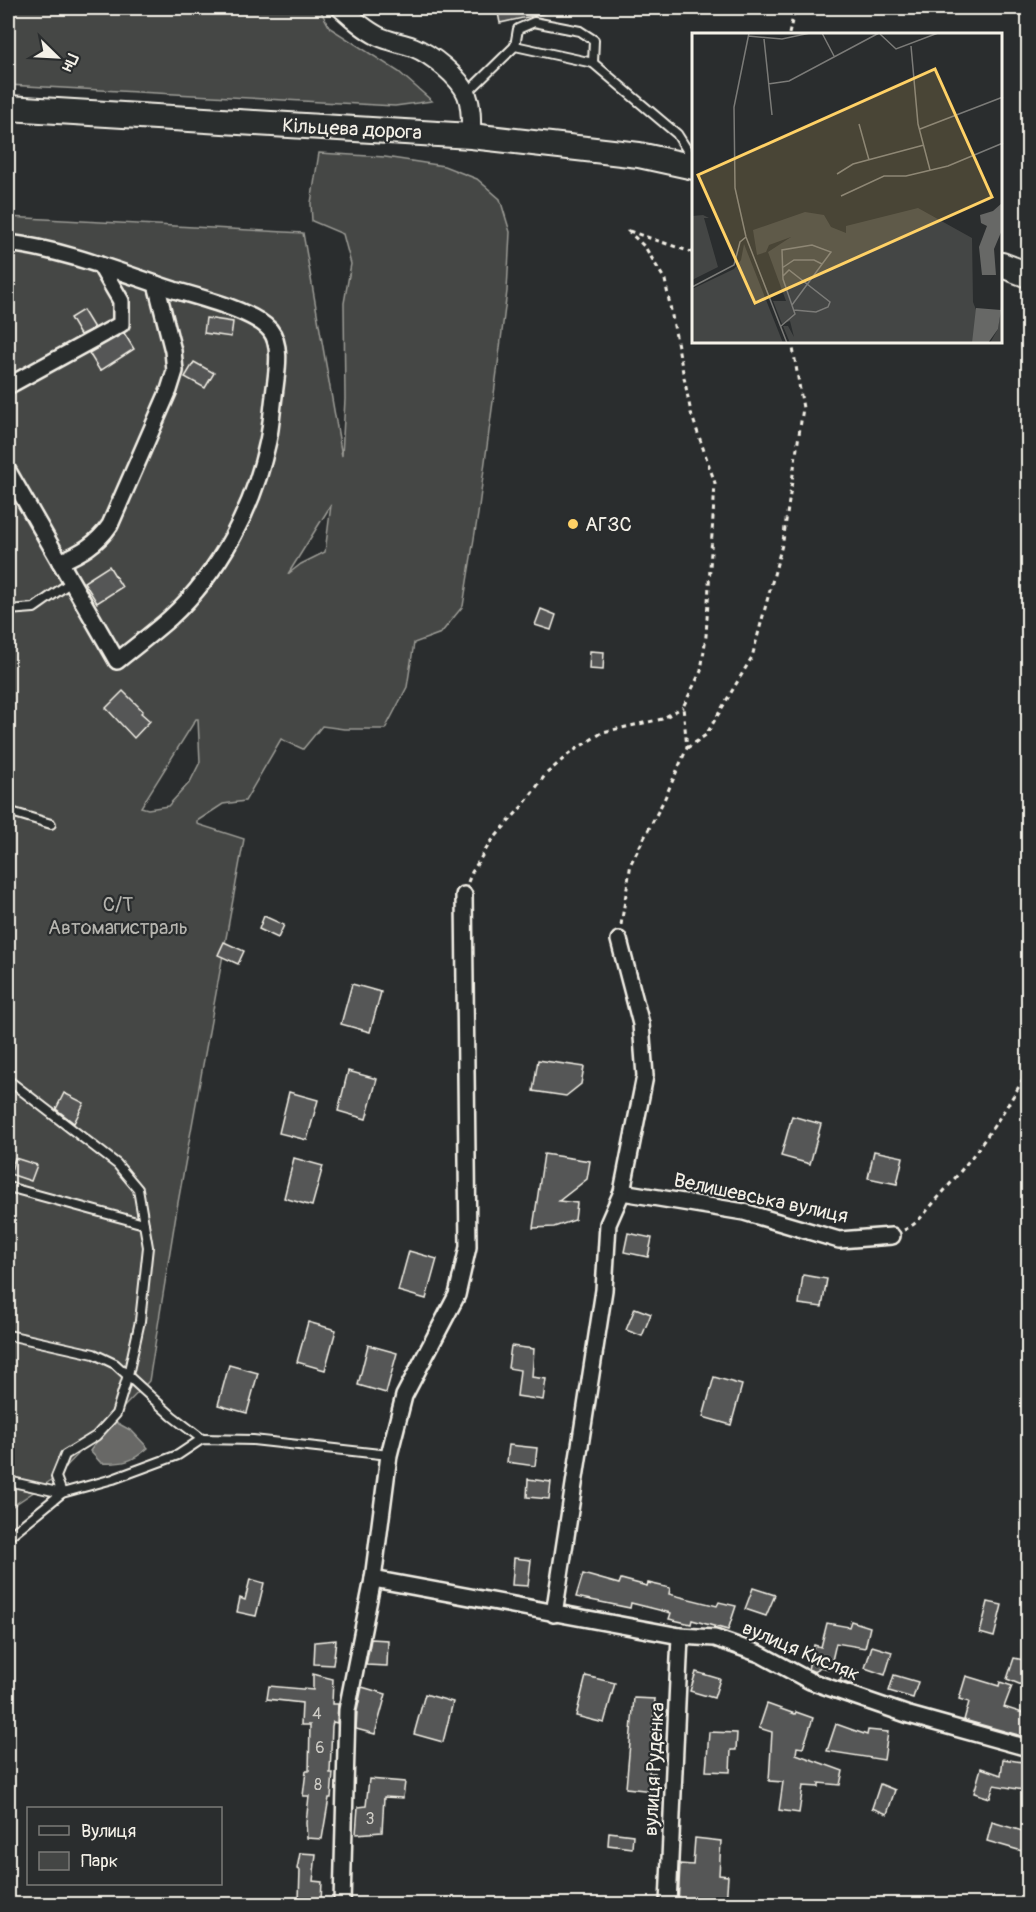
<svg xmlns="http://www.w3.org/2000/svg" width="1036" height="1912" viewBox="0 0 1036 1912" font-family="Pangolin,sans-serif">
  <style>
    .green { fill: #444645; stroke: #9c9c96; stroke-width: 1.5; fill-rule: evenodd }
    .water { fill: #676866; stroke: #9f9f9a; stroke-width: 1.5 }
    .building { fill: #555756; stroke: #f4f1e8; stroke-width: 1.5 }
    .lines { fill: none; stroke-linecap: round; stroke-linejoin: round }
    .service-casing { stroke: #f4f1e8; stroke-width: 12 }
    .minor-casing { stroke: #f4f1e8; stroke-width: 20 }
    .tertiary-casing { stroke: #f4f1e8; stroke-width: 22 }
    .trunk-casing { stroke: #f4f1e8; stroke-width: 28 }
    .path { stroke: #f4f1e8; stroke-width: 3; stroke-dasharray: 4.5 4.5; stroke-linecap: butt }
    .service { stroke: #2a2d2e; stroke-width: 8 }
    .minor { stroke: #2a2d2e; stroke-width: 15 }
    .tertiary { stroke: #2a2d2e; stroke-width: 18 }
    .trunk { stroke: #2a2d2e; stroke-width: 24 }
    .poi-dot { fill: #ffd166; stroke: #2a2d2e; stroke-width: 2 }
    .labels { text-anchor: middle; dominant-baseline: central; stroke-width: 4.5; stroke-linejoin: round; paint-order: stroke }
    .number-label { font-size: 16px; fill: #cccac4 }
    .street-label { font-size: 20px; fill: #f4f1e8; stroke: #2a2d2e }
    .poi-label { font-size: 20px; fill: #f4f1e8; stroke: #2a2d2e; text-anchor: start }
    .park-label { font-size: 20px; fill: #b6b5af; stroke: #2a2d2e }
    .inset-road { fill: none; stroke: #7b7b78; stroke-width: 1.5 }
    .view { fill: #ffd166; fill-opacity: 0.15; stroke: #ffd166; stroke-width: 3 }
    .inset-edge { fill: none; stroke: #f4f1e8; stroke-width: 3 }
  </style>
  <rect width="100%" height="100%" fill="#2a2d2e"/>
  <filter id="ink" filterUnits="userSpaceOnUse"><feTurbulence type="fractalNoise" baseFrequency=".0167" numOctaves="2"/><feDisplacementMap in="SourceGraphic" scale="12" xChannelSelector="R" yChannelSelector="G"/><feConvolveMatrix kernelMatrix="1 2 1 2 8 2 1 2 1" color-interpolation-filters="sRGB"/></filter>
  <g filter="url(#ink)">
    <g class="green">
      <polygon points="8,8 319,8 330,28 399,72 432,101 395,106 8,85"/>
      <path d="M319,153L385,157L444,166L477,179L500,199L510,232L507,291L498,364L478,514L463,606L441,633L414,643L407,687L385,729H344L322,726L303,749L281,739L245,801L223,804L197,821V824L244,839L177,1208L149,1381L56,1477L8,1509V217L303,233L342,456L345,399L344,303L351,264L343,234L312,221L311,203ZM331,505L325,552L301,564L288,574ZM196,719H198L200,762L190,782L168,806L148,809L141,807Z"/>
    </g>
    <path class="water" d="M112,1420L132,1431L148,1448C132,1462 123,1464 101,1463L90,1451Z"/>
    <g class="building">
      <polygon points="497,8 545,8 546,13 500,23"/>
      <polygon points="83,310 94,328 80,335 70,318"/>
      <polygon points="206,318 233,322 231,337 204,333"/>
      <polygon points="124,333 134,349 100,371 89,353"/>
      <polygon points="194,362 214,373 205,388 185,377"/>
      <polygon points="109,566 122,587 97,603 84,582"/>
      <polygon points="541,609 556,615 551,630 535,625"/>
      <polygon points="590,651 604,652 603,670 589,669"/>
      <polygon points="123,691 143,711 141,713 150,721 134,738 106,708"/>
      <polygon points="264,916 284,925 278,938 259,929"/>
      <polygon points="224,942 244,951 238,964 218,955"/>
      <polygon points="352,984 381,992 370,1032 341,1024"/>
      <polygon points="538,1060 584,1067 581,1084 566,1096 533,1091"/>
      <polygon points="348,1071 377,1079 366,1119 338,1111"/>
      <polygon points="289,1092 318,1100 307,1140 279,1133"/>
      <polygon points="64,1093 84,1103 74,1123 56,1109"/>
      <polygon points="792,1116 821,1124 810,1164 781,1156"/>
      <polygon points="874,1151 903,1157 897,1184 868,1178"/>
      <polygon points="544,1154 590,1161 587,1179 559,1201 577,1203 575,1220 554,1227 533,1228"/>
      <polygon points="15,1158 37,1165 31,1181 10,1174"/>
      <polygon points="294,1158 323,1166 312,1206 284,1198"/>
      <polygon points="628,1233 652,1238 648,1257 624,1252"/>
      <polygon points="409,1251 437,1259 426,1299 398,1291"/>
      <polygon points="803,1275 827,1279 822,1307 799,1304"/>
      <polygon points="635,1308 651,1314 642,1336 626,1330"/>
      <polygon points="308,1322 336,1330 325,1370 297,1362"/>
      <polygon points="368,1345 397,1353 386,1393 358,1385"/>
      <polygon points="511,1346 534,1349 532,1377 546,1379 543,1400 517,1396 520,1370 508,1368"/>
      <polygon points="229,1365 258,1373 247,1413 218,1405"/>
      <polygon points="714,1377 742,1385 731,1425 703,1417"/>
      <polygon points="509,1445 537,1448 535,1466 507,1462"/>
      <polygon points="528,1479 551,1482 549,1499 527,1497"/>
      <polygon points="514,1558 531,1560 528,1586 512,1585"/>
      <polygon points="583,1574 619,1584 621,1579 647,1586 648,1583 670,1588 669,1594 717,1606 719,1602 736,1606 728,1630 692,1620 691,1624 669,1619 671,1613 631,1603 630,1608 576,1597"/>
      <polygon points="250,1579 264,1583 256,1616 237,1612 240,1598 245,1600"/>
      <polygon points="753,1588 775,1595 766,1616 745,1609"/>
      <polygon points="988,1602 1002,1605 994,1637 980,1633"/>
      <polygon points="851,1621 870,1627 865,1648 836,1643 830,1669 820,1667 815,1672 808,1669 814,1645 821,1647 827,1623 849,1627"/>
      <polygon points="371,1639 388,1640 387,1666 366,1665"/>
      <polygon points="336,1640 333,1665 314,1664 315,1642"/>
      <polygon points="872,1646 892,1652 885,1675 865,1668"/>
      <polygon points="1014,1658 1029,1661 1029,1670 1024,1686 1007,1679"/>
      <polygon points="844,1669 858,1671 853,1685 840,1681"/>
      <polygon points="696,1672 720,1679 714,1698 690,1691"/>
      <polygon points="313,1674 333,1679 332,1704 338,1704 337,1723 333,1722 332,1726 330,1773 333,1773 331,1798 329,1798 322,1839 307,1838 306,1823 309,1796 303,1796 306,1771 309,1771 310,1725 301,1725 302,1703 267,1699 269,1686 313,1690"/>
      <polygon points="894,1675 918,1682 913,1698 889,1691"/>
      <polygon points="586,1676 615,1683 604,1723 576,1716"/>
      <polygon points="966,1676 999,1686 1000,1682 1012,1686 1004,1707 1029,1715 1029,1738 964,1720 969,1702 959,1699"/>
      <polygon points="362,1687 386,1694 375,1734 356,1729 357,1711"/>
      <polygon points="425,1694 453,1702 443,1742 414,1734"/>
      <polygon points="634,1698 655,1699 649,1773 655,1773 653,1791 626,1788"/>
      <polygon points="767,1704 795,1714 796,1712 813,1718 803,1748 797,1747 796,1754 843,1771 840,1785 819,1783 819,1787 803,1786 799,1813 779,1810 783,1782 769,1781 772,1732 759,1728"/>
      <polygon points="836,1724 867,1735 868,1730 888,1732 884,1760 827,1751"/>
      <polygon points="709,1732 737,1733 736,1750 731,1750 730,1772 706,1771"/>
      <polygon points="1003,1759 1029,1763 1029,1791 994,1785 990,1798 974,1793 981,1768 1001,1775"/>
      <polygon points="369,1779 405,1782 403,1798 384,1797 382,1832 356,1834 358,1807 366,1806"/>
      <polygon points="880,1784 895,1790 887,1814 872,1808"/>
      <polygon points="992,1822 1029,1833 1029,1853 987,1841"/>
      <polygon points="609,1832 633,1835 632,1848 608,1845"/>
      <polygon points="695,1838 721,1841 719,1875 728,1876 726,1905 678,1905 680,1864 693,1865"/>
      <polygon points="300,1853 316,1854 313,1881 322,1882 321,1901 299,1900 300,1870 297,1869"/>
    </g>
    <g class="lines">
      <g class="service-casing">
        <g id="service">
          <polyline points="515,46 518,29 534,22 580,31 594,40 593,63"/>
          <polyline points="467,93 515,46 593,63 677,134 694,161"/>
          <polyline points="8,610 34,608 71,582"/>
          <polyline points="8,811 51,824"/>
          <polyline points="8,1080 117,1164 138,1189 148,1247 140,1321 128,1375 116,1414 96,1436 65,1455 56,1477 62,1493 8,1481"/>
          <polyline points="8,1187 144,1224"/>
          <polyline points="8,1335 94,1354 115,1364 172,1416 202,1439"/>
          <polyline points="8,1537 62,1493 113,1479 178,1455 202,1439 253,1440 389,1455"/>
        </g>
      </g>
      <g class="minor-casing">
        <g id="minor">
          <path d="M8,243C65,250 119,272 174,290C198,297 254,311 270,330C283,346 276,376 274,396C272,411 271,427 268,441C254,507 220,572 170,618C153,633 135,647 117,661L8,471"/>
          <polyline points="8,386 121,324 121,301 100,265"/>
          <path d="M60,562C81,553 97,544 110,525L169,390L175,371L173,351L156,284"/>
          <polyline points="622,1192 744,1212 839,1240 892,1236"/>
          <polyline points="373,1579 680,1636 715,1638 760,1654 810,1681 909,1715 1028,1748"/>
          <polyline points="554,1614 604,1290 608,1224 622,1192 645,1076 641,1024 619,940"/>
          <polyline points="342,1904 347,1710 373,1579 389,1455 404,1396 457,1295 468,1247 464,895"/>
          <polyline points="668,1904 680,1636"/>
        </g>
      </g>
      <g class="tertiary-casing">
        <path id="tertiary" d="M341,8C352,18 364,29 378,36C388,41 402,43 413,47C431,54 460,77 467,95C472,108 471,122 471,136"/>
      </g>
      <g class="trunk-casing">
        <g id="trunk">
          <polyline points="8,108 471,136 639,155 694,167"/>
          <polyline points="1002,265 1028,275"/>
        </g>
      </g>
      <g class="path">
        <polyline points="789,34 795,8"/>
        <polyline points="629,231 694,253"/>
        <polyline points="687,748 706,735 752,657 783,541 803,408 792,342"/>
        <polyline points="468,882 472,872 490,843 524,804 546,774 570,753 603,732 662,719 683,707"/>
        <polyline points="621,925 631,863 664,800 687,748 683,707 701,671 706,636 715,483 691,413 665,280 645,247 627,230"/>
        <path d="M904,1230C918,1224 927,1210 937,1199C972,1160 1002,1117 1028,1071"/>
      </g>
      <use href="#service" class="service"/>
      <use href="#minor" class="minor"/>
      <use href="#tertiary" class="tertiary"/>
      <use href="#trunk" class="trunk"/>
    </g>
  </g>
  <circle class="poi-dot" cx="573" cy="524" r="6"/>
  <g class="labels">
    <g class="number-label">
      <text x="317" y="1714">4</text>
      <text x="320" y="1748">6</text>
      <text x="318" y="1785">8</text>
      <text x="370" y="1819">3</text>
    </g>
    <g class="street-label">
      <text transform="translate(352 129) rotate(3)">Кільцева дорога</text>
      <text transform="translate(761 1198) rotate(12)">Велишевська вулиця</text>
      <text transform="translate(801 1651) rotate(23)">вулиця Кисляк</text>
      <text transform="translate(654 1769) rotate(-87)">вулиця Руденка</text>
    </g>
    <g class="poi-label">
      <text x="585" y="524">АГЗС</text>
    </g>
    <g class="park-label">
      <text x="118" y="904">С/Т<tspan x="118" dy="23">Автомагистраль</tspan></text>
    </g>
  </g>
  <g transform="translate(692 33)">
    <rect width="310" height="310" fill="#2a2d2e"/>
    <path d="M226,175L280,205L281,269L297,310H98L91,293H96L102,304L98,288L90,291L81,268H94L76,219L99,204L77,212L74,219L65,222L61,197L113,179L132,182L139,194L154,200V193ZM11,182L17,185H12L26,234L0,247V183ZM310,201V310H298L306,296L309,273ZM52,211L91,310H0V256L42,236L49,227Z" fill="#444645"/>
    <path d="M310,170V197L302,216L304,242H290L287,214L295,193L289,190L288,182L301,178ZM284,275L309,277L306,296L296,310H280Z" fill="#676866"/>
    <path class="inset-road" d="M57,0L42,74L43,155L54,204L95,310M130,0L142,23M188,1L204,16L246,0M56,3L90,6L118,0M72,6L80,82M219,13L226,91L238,137M76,51L97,48L187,0M167,91L177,127M228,96L311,64M145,141L161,131L232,112M149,163L192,143H214L256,133L311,110M90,235L102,227H122L130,231M91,243L97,237L138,269L136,274L124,279L102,277M0,254L42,232L48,209L54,204M89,293L103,281L91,246L90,217L120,212L139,219L100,272"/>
    <path class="view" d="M243,36L300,164L63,270L6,142Z"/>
    <rect width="310" height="310" class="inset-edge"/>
  </g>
  <rect width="1036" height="1912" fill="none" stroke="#2a2d2e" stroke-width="30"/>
  <rect x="15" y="15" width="1006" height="1882" fill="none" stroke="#f4f1e8" stroke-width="2" filter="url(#ink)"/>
  <rect x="27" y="1807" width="195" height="78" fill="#2a2d2e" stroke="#7b7b78" stroke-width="1.5"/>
  <rect x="39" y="1826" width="30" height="9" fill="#2a2d2e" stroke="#7b7b78" stroke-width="1.5"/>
  <text x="81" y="1837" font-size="18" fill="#f4f1e8">Вулиця</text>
  <rect x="39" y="1852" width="30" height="18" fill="#444645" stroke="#7b7b78" stroke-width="1.5"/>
  <text x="81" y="1867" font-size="18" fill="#f4f1e8">Парк</text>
  <g transform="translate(57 57) rotate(114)" stroke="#2a2d2e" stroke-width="4.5" paint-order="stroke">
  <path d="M0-4.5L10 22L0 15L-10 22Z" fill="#f4f1e8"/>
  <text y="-9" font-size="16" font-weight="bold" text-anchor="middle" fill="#f4f1e8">Пн</text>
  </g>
</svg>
